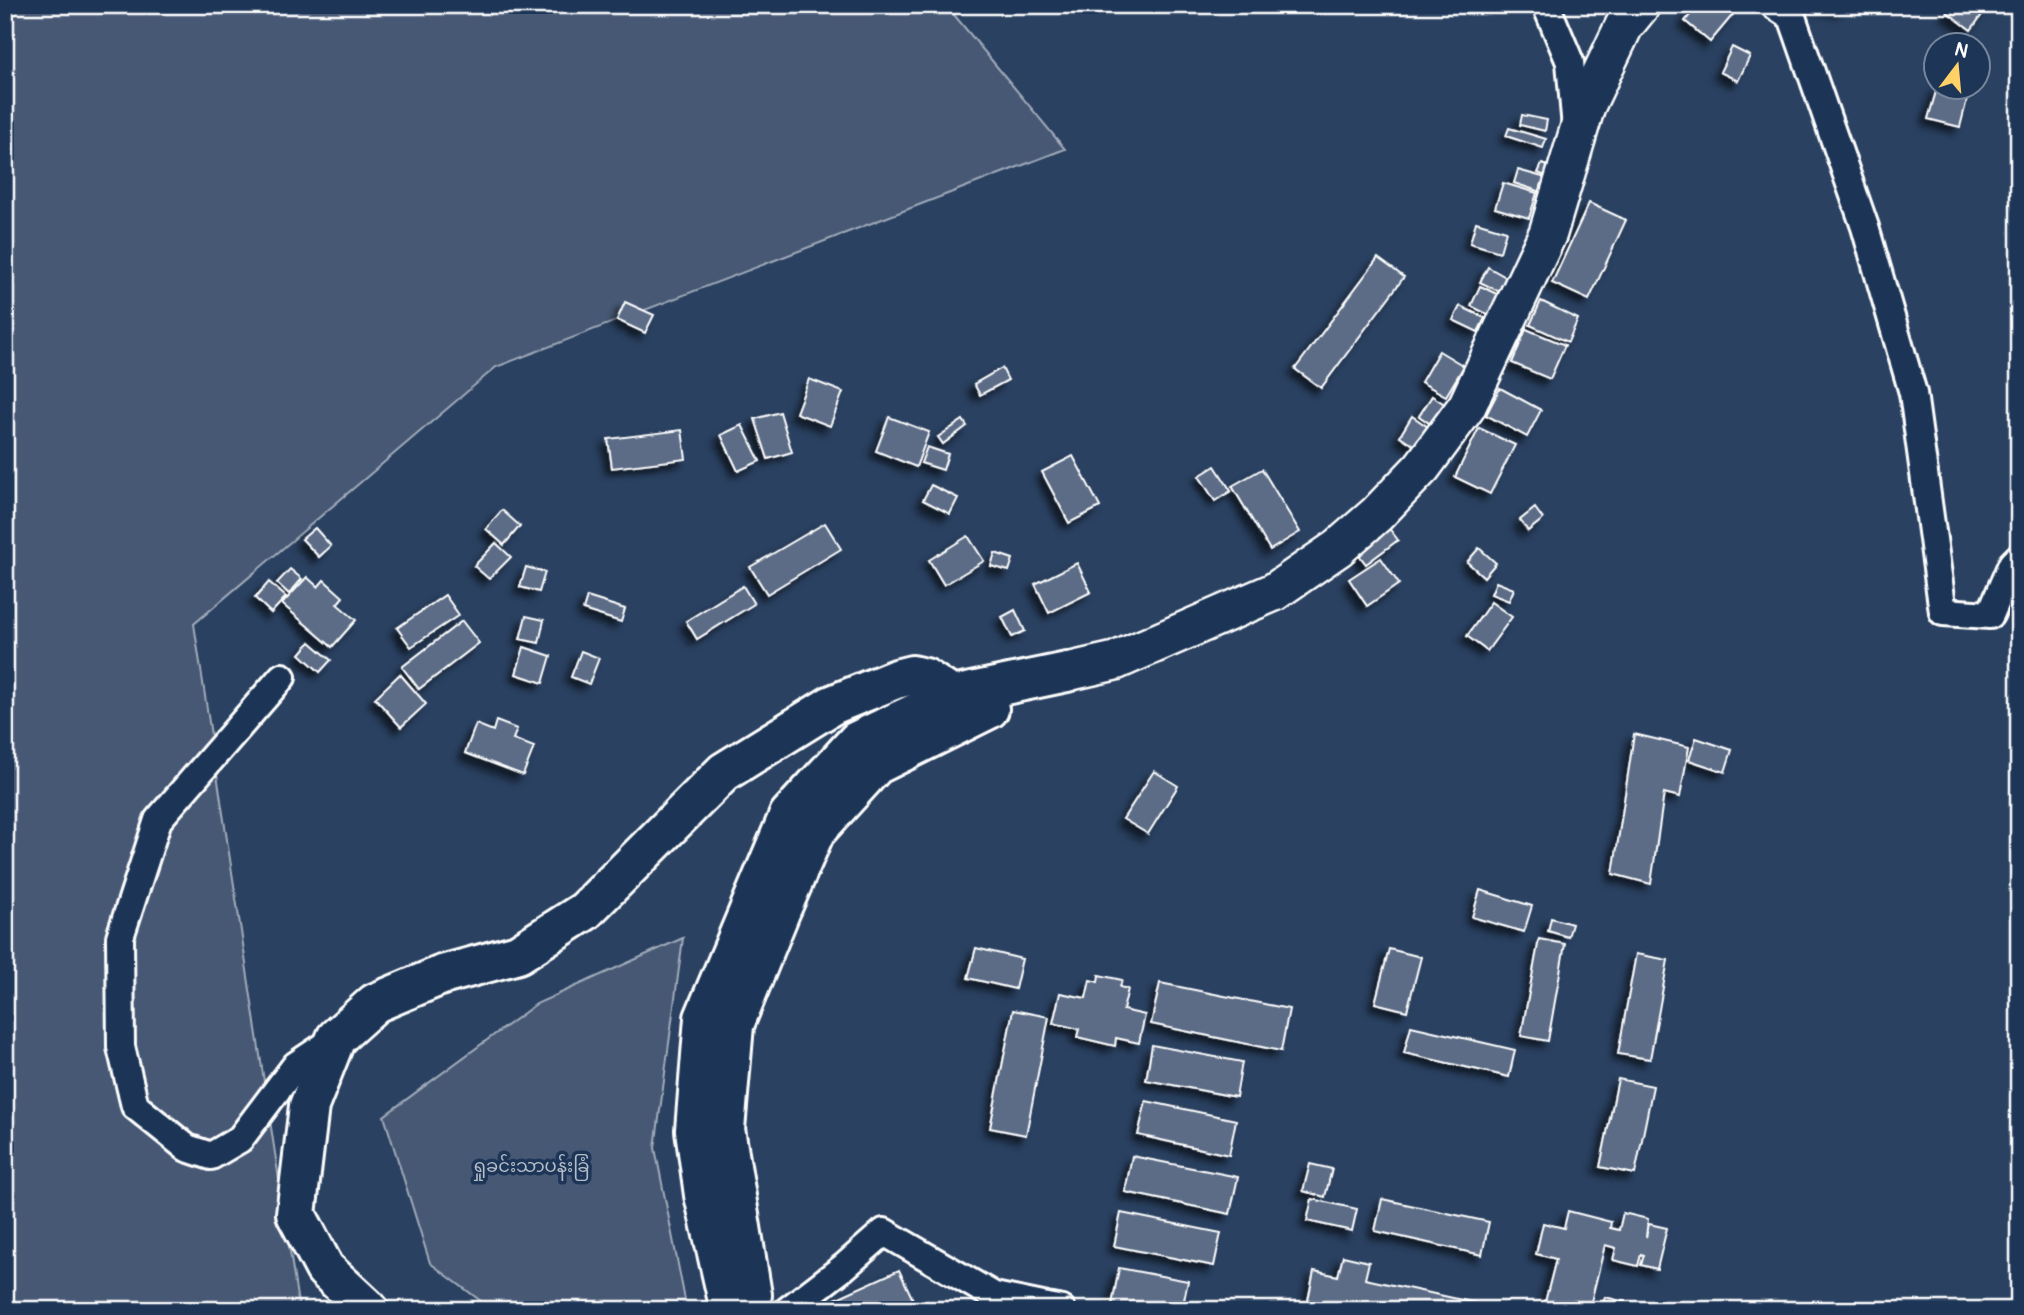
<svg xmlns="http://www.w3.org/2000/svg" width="2024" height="1315" viewBox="0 0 2024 1315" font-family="Pangolin,'Noto Sans Myanmar',sans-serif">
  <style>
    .green { fill: #465975; stroke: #a2acba; stroke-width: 2 }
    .building { fill: #5b6c86; stroke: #fff; stroke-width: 2; filter: url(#shadow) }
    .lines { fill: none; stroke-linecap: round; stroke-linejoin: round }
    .minor-casing { stroke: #fff; stroke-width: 32 }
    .secondary-casing { stroke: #fff; stroke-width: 42 }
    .trunk-casing { stroke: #fff; stroke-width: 44 }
    .minor { stroke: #1d3557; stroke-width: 26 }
    .secondary { stroke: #1d3557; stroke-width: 37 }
    .trunk { stroke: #1d3557; stroke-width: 38 }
    .labels { text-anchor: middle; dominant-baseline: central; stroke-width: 7; stroke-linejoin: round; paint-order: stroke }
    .park-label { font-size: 18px; fill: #b5bdc8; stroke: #1d3557 }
  </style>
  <defs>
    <filter id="shadow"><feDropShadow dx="-6" dy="6" stdDeviation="3.5" flood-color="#0009"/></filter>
  </defs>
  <rect width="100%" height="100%" fill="#2a4161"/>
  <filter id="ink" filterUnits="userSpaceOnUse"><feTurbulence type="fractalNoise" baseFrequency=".0143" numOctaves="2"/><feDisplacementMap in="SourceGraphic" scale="14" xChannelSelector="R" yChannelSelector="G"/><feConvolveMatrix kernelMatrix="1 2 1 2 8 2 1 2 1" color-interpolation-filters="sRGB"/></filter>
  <g filter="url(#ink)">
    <g class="green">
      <polygon points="5,5 946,5 1065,149 496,367 194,624 299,1310 5,1310"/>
      <polygon points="683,938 655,1148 687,1310 493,1310 430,1263 384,1116 536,1004"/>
    </g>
    <g class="building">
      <polygon points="1698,5 1729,5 1736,11 1710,42 1685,21"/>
      <polygon points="1811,5 1843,5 1843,10"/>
      <polygon points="1952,5 1989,5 1971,30 1947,12"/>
      <polygon points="1732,47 1750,56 1738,81 1720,72"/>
      <polygon points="1937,88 1970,88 1960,127 1928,119"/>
      <polygon points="1522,115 1547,120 1545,131 1520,125"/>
      <polygon points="1509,128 1546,139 1543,148 1506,136"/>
      <polygon points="1542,164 1551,167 1548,177 1538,173"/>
      <polygon points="1518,170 1546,178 1541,192 1514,183"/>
      <polygon points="1503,183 1537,193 1529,218 1495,208"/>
      <polygon points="1589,203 1626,220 1589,300 1552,283"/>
      <polygon points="1476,222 1506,231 1500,252 1470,243"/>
      <polygon points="1378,258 1404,277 1321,388 1295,369"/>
      <polygon points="1488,267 1509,279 1502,293 1480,282"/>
      <polygon points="1480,286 1501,296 1491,316 1471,306"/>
      <polygon points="1541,301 1578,319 1568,342 1530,325"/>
      <polygon points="625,302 654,315 645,333 617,320"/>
      <polygon points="1460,306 1485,318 1478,332 1453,320"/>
      <polygon points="1526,329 1565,345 1550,379 1512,363"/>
      <polygon points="1439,351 1464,366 1446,396 1421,382"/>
      <polygon points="1002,368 1008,380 980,395 974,384"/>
      <polygon points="809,379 843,392 830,426 796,413"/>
      <polygon points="1500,388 1541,410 1527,437 1486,415"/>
      <polygon points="1432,396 1446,405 1432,425 1419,416"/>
      <polygon points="780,412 792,452 768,459 755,419"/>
      <polygon points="1412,416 1428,427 1415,446 1400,436"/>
      <polygon points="889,417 929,432 916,467 876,451"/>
      <polygon points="963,420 967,426 943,444 938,437"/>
      <polygon points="742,425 760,461 738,471 721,435"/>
      <polygon points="1479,428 1515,445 1490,494 1455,477"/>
      <polygon points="682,430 686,459 612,468 608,439"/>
      <polygon points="927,447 948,454 943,470 921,463"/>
      <polygon points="1073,456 1100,507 1069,523 1042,472"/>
      <polygon points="1215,466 1231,491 1215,501 1199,476"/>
      <polygon points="1262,469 1300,532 1270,550 1232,486"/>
      <polygon points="931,485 958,498 950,514 923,500"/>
      <polygon points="1535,508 1543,519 1528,531 1520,520"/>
      <polygon points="502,510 520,526 504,545 486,529"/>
      <polygon points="825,523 841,549 767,594 750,567"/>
      <polygon points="1388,527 1398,540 1366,564 1356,551"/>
      <polygon points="315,528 331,546 319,557 302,539"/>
      <polygon points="968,536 984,561 944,585 929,560"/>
      <polygon points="496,543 511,557 489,579 474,566"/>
      <polygon points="1479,548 1496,563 1484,577 1467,562"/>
      <polygon points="995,553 1013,559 1009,571 991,566"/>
      <polygon points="1381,558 1399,584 1367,606 1349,579"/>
      <polygon points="1077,563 1091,592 1049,613 1035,584"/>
      <polygon points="526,567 545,572 539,592 520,587"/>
      <polygon points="290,569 302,579 289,594 277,583"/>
      <polygon points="307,577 318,587 324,580 343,597 337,604 356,620 332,647 282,604"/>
      <polygon points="269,582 286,597 271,613 255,598"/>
      <polygon points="1496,582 1514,589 1509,601 1491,594"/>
      <polygon points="743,586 754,604 697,639 686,621"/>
      <polygon points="445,595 459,615 411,647 397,628"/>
      <polygon points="587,597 625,609 621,622 583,610"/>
      <polygon points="1491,602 1512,617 1487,651 1467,636"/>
      <polygon points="1015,610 1025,631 1012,637 1002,617"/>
      <polygon points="526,616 544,620 539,643 520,639"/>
      <polygon points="462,621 479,643 419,689 402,667"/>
      <polygon points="310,642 331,660 320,672 300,654"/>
      <polygon points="524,647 551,656 543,683 516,674"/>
      <polygon points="581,651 599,658 589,684 571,677"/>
      <polygon points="400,674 426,704 401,727 375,698"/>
      <polygon points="496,721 517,729 513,739 534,747 523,775 465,753 476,724 493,731"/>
      <polygon points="1634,734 1689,747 1680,797 1664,793 1651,884 1613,874"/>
      <polygon points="1696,738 1732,750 1725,772 1689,760"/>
      <polygon points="1154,771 1178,786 1148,834 1123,819"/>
      <polygon points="1480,890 1532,906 1524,932 1472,917"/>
      <polygon points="1551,918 1572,924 1568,937 1548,931"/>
      <polygon points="1539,939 1565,944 1548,1041 1521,1036"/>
      <polygon points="976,948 1022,959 1015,989 968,978"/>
      <polygon points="1389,949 1421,957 1407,1011 1375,1003"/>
      <polygon points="1636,954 1668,960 1650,1059 1618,1054"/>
      <polygon points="1099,975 1122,980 1120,987 1128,989 1123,1010 1145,1015 1139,1043 1116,1038 1115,1046 1077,1037 1079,1029 1053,1023 1060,993 1086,998 1090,980 1098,982"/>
      <polygon points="1160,983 1289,1009 1281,1051 1151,1024"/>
      <polygon points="1013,1010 1049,1017 1026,1135 990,1128"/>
      <polygon points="1411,1026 1515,1050 1509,1077 1404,1053"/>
      <polygon points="1152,1045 1242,1062 1236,1097 1146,1080"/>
      <polygon points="1618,1079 1653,1086 1635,1174 1600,1167"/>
      <polygon points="1146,1101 1236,1120 1229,1155 1138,1135"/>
      <polygon points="1132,1156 1238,1177 1230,1214 1125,1192"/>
      <polygon points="1310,1164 1332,1169 1325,1197 1303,1191"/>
      <polygon points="1312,1199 1357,1209 1352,1231 1307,1221"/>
      <polygon points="1382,1199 1489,1222 1482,1255 1375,1231"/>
      <polygon points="1568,1211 1611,1222 1610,1228 1619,1230 1623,1213 1648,1219 1646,1237 1649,1224 1667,1228 1657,1269 1641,1265 1644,1255 1641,1254 1638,1266 1613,1260 1616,1248 1605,1245 1589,1310 1543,1310 1556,1259 1536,1254 1543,1223 1564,1228"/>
      <polygon points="1121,1213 1221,1233 1214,1266 1114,1246"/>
      <polygon points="1343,1256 1369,1262 1365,1279 1495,1307 1495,1310 1306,1310 1314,1271 1338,1276"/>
      <polygon points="1119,1268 1188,1281 1182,1310 1111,1310"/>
      <polygon points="899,1270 917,1308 840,1310 835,1299"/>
      <polygon points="1605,1297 1625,1302 1623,1310 1601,1310"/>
    </g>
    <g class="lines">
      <g class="minor-casing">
        <g id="minor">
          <polyline points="1546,5 1570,62 1576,128"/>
          <polyline points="1774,5 1792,17 1865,227 1913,393 1943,612 1990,615 2012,564 2019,557"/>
          <polyline points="282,677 158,820 120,937 121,1047 135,1106 187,1148 211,1156 240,1139 296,1065 335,1039"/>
          <polyline points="788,1310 844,1267 884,1232 994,1296 1062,1310"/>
        </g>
      </g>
      <g class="secondary-casing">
        <polyline id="secondary" points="1067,672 1115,661 1274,592 1338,548 1377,514 1422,467 1467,406 1548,233 1586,106 1624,26 1641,5"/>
      </g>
      <g class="trunk-casing">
        <g id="trunk">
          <polyline points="752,1295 725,1129 734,1025 780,912 815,832 876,765 989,709"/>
          <polyline points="369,1310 325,1269 296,1214 309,1106 336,1038 375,1003 442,975 518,954 585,911 724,772 832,705 896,679 912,675 925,678 952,696 968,719"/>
          <polyline points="730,1310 704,1195 695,1130 704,1018 789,815 857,741 952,696 1067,672"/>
        </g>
      </g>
      <use href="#minor" class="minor"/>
      <use href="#secondary" class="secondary"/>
      <use href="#trunk" class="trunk"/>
    </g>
  </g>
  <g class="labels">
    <g class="park-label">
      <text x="531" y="1166">ရှုခင်းသာပန်းခြံ</text>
    </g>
  </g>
  <rect width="2024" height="1315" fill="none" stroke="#1d3557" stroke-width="28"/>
  <rect x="14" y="14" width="1996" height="1287" fill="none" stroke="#fff" stroke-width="2.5" filter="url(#ink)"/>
  <g transform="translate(1957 66) rotate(16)"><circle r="33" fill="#1d3557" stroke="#77869a" stroke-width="2"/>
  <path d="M0-5L12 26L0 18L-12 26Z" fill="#ffd166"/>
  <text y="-10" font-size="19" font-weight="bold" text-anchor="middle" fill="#ffffff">N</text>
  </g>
</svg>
